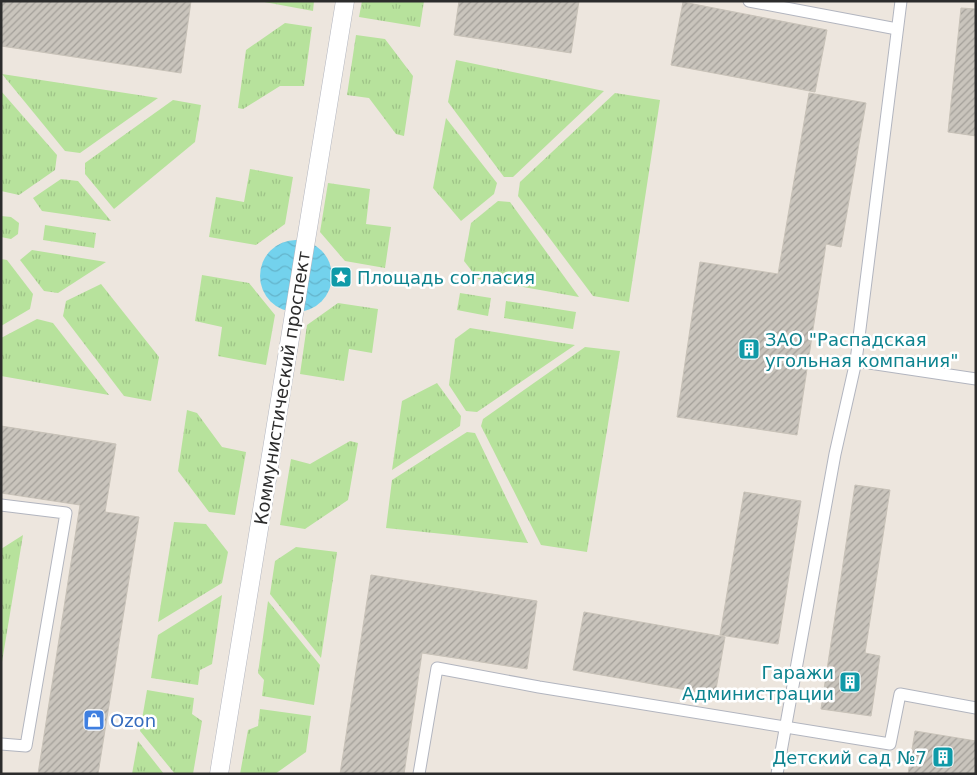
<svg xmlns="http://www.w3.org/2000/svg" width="977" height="775" viewBox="0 0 977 775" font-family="'DejaVu Sans',sans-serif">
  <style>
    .grass { fill: url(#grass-tufts) }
    .water { fill: url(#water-waves) }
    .building { fill: url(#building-hatch); stroke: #c8c2b8 }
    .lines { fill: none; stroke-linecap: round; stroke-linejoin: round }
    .service-casing { stroke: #b2b5bf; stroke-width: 13 }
    .pedestrian-casing { stroke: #b2b5bf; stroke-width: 19 }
    .service { stroke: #fff; stroke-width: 11 }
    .pedestrian { stroke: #fff; stroke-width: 18 }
    .labels { text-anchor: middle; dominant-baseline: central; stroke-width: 5; stroke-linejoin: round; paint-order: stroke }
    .culture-label { font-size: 18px; fill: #0d838f; stroke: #fff; text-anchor: start }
    .street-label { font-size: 18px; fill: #2c2c2c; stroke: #fff }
    .shop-label { font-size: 18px; fill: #366cbe; stroke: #fff; text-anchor: start }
  </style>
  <defs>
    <pattern id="grass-tufts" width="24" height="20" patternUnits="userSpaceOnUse" patternTransform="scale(1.25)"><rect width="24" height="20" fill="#b7e29c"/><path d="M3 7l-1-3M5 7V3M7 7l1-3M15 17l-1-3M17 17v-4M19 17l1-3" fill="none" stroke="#9ec287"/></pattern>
    <pattern id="water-waves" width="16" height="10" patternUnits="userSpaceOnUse" patternTransform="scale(1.25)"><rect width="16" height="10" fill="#73d2ed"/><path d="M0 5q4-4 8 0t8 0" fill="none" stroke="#64b4cb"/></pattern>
    <pattern id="building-hatch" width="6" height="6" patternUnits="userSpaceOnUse" patternTransform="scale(1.25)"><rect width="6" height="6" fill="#c9c4bc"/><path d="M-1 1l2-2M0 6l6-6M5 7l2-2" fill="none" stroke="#a39f99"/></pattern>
  </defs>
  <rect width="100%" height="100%" fill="#ede6de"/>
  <g class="grass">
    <polygon points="259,1 314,1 313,11"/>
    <polygon points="362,1 424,1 420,27 359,17"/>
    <polygon points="285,23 312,27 304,86 280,86 243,109 238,108 246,50"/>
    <polygon points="356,35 385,39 413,76 404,136 396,134 369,98 347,95"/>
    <polygon points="456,60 604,91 513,177 504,177 448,102"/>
    <polygon points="2,74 158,98 80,153 65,151"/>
    <polygon points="1,91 57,155 55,170 19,195 1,191"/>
    <polygon points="615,93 660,100 629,302 593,296 518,196 520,182"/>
    <polygon points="173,100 201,105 195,142 114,209 85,174 85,163"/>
    <polygon points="446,118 497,183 494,194 461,221 433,188"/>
    <polygon points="250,169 293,177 285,224 256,245 209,237 216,197 244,202"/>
    <polygon points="61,179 78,181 111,221 42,211 33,198"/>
    <polygon points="328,183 370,189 366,224 391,227 385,268 345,261 320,232"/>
    <polygon points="498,201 510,202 579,297 478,279 464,261 471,223"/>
    <polygon points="1,216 11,217 19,223 18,234 11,239 1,237"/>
    <polygon points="45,225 96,233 94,248 43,240"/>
    <polygon points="32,250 106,262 58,293 44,291 20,260"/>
    <polygon points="1,259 7,260 33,294 30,309 1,326"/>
    <polygon points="202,275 249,283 275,315 266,365 218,356 222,327 195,321"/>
    <polygon points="101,284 159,357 151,401 124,396 63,316 66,301"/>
    <polygon points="460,293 491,298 488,316 457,310"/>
    <polygon points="506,301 576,312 573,329 504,318"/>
    <polygon points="338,303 378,309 372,353 349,349 344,381 300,374 307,325"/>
    <polygon points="37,319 53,323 109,395 1,376 1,338"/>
    <polygon points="470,328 575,345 477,412 466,411 449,385 455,339"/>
    <polygon points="585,347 620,351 587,552 541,545 481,426 483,419"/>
    <polygon points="437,383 461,416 460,426 392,470 402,401"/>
    <polygon points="187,410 197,413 222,447 246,452 235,515 209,512 178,471"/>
    <polygon points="467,432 475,433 528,543 386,528 392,480"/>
    <polygon points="350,441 358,443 348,500 305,529 280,525 291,459 310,464"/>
    <polygon points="174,522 206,524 228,552 222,583 158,622"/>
    <polygon points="23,535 1,668 1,549"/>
    <polygon points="296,547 337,552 321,658 270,594 275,561"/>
    <polygon points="222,595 212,664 200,670 198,685 151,678 158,635"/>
    <polygon points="268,601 320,665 314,705 262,696 264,680 258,673"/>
    <polygon points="147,690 194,698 192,714 202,721 193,774 175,774 140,731"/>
    <polygon points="260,709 311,716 306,752 275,774 240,774 248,730 258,726"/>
    <polygon points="138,741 164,774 132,774"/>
  </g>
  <circle class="water" cx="296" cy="276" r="36"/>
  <g class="building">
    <polygon points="1,1 191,1 181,73 1,46"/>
    <polygon points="459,1 579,1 571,53 454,35"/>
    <polygon points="683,2 827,30 815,92 671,65"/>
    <polygon points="961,8 976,9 976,136 948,132"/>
    <polygon points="809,93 866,103 841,247 826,244 797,435 677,417 700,262 778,274"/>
    <polygon points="1,426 116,444 105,512 139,517 98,774 38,774 80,505 1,493"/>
    <polygon points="855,485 890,490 865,653 880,656 871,716 821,709"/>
    <polygon points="744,492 801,501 778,644 720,635"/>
    <polygon points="371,575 537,601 527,669 422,653 404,774 340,774"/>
    <polygon points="584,612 725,637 715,695 573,670"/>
    <polygon points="915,731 976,741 976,774 908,774"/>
  </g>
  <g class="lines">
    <g class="service-casing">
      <g id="service">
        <polyline points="749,1 897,29"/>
        <polyline points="856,361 976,379"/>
        <polyline points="1,505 66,513 26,746 1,744"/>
        <polyline points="419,774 437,668 539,687 890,744 900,694 976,708"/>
        <polyline points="777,774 835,454 856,361 901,1"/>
      </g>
    </g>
    <g class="pedestrian-casing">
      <polyline id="pedestrian" points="219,774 345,1"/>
    </g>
    <use href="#service" class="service"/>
    <use href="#pedestrian" class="pedestrian"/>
  </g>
  <defs>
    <g id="sight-square" transform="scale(1.125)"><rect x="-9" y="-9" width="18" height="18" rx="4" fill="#0f9aa8" stroke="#fff"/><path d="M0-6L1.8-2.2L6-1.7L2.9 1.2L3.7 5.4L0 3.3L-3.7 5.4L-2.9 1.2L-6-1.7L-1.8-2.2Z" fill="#fff"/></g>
    <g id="building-square" transform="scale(1.125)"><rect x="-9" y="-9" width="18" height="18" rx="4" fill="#0f9aa8" stroke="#fff"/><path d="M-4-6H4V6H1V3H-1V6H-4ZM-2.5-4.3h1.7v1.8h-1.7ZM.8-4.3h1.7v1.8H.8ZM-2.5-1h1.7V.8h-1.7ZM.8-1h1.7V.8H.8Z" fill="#fff"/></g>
    <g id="shop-square" transform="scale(1.125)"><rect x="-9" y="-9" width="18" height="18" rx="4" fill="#3f7fe0" stroke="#fff"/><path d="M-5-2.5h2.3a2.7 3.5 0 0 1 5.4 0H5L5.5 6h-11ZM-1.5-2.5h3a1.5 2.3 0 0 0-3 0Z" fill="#fff"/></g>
  </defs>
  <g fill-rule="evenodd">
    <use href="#sight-square" x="341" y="277"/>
    <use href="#building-square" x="749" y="349"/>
    <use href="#building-square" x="850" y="682"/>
    <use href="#shop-square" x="94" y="720"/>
    <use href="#building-square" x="943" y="757"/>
  </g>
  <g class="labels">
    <g class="culture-label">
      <text x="357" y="277">Площадь согласия</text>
      <text x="765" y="339">ЗАО "Распадская<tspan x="765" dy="21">угольная компания"</tspan></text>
      <text x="834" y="672" text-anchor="end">Гаражи<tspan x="834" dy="21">Администрации</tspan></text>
      <text x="927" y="757" text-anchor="end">Детский сад №7</text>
    </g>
    <g class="street-label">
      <text transform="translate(282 388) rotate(-81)">Коммунистический проспект</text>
    </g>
    <g class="shop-label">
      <text x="110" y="720">Ozon</text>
    </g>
  </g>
  <rect width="977" height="775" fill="none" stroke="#2c2c2c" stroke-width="5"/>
</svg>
